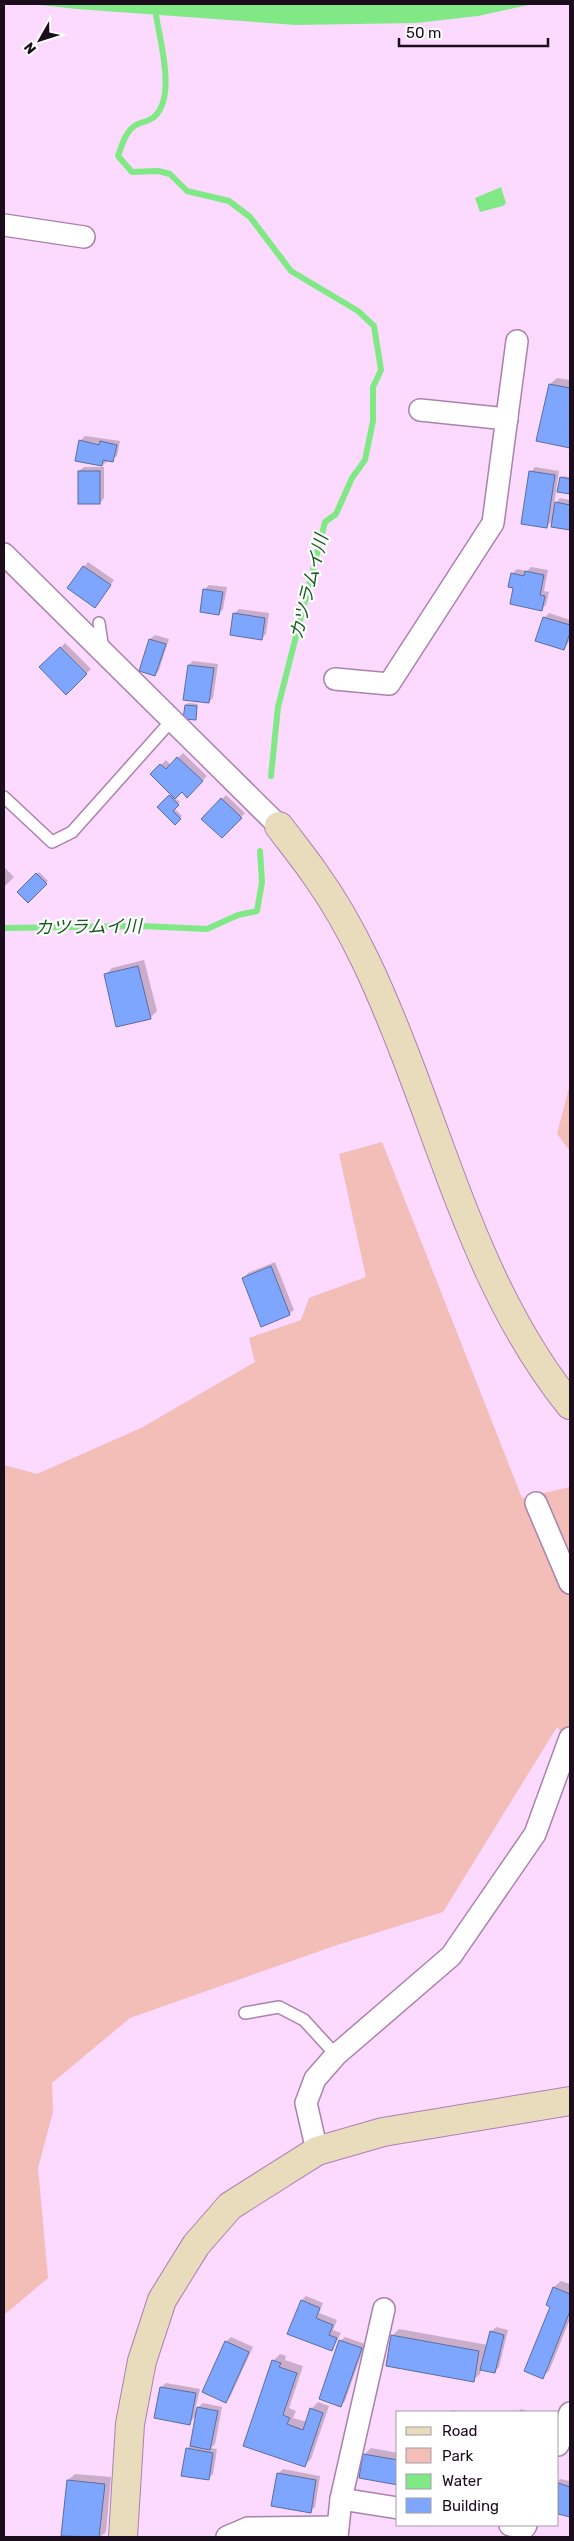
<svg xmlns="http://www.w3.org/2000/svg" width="574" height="2541" viewBox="0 0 574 2541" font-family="Rubik,'Noto Sans JP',sans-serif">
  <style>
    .green { fill: #f3bdb8 }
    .water { fill: #80e985 }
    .shadow { fill: #0003 }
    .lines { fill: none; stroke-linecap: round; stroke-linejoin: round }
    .stream { stroke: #80e985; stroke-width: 6 }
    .building { fill: #7fa6fe; stroke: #596e9d }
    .lane-casing { stroke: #ab82ad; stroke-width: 14 }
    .street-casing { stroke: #ab82ad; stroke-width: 24 }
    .secondary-casing { stroke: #ab82ad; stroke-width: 30 }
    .lane { stroke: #fff; stroke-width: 11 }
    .street { stroke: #fff; stroke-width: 21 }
    .secondary { stroke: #e9dcbd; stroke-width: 28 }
    .labels { text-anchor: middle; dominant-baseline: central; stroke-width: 4.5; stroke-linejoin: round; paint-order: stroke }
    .water-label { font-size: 18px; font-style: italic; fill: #135c1d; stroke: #fff }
  </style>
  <rect width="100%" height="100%" fill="#fcd9fe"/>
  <g class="green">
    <polygon points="570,1084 570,1151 557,1134"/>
    <polygon points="382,1142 522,1498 570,1487 570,1741 557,1727 443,1912 337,1945 130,2018 52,2083 53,2112 38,2168 48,2278 4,2315 4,1465 37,1474 141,1428 255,1362 249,1338 301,1320 309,1298 366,1277 339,1154"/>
  </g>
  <g class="water">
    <polygon points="30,4 533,4 478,16 416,23 296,25 77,9"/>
    <polygon points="501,187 506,203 503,206 480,212 475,198"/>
  </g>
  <g class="shadow">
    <polygon points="557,378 570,380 570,447 538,440 550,384"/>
    <polygon points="85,436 120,441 117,456 102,465 80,441"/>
    <polygon points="84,467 104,467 104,498 100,503 79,471"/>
    <polygon points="535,467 559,471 554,505 560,498 570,500 570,528 552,526 553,520 546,527 531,472"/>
    <polygon points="563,476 570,477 570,493 559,491"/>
    <polygon points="88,562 114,580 99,602 84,567"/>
    <polygon points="531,567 548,570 544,591 549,592 546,605 541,609 515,587 512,574 517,569 527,571"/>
    <polygon points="209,585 227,587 223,609 219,614 205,589"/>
    <polygon points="239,609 269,613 266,634 262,638 234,614"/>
    <polygon points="549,613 570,620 570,640 564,649 537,640 545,617"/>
    <polygon points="155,635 169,639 159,670 155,675 140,670 150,639"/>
    <polygon points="65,643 91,669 66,693 41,667"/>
    <polygon points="193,661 218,664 213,698 209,702 189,665"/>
    <polygon points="188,703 198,704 195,719 186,705"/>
    <polygon points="183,753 207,776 187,796 182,791 175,798 180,802 174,808 182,816 175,823 159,807 172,794 152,774 166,760 171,765"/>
    <polygon points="226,795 245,813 222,837 203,819"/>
    <polygon points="4,867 14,877 4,887"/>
    <polygon points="39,872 48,881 28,901 19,892"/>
    <polygon points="144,960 157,1011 150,1018 105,975 112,968"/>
    <polygon points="275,1262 294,1310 289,1314 243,1278 248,1273"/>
    <polygon points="561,2281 570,2284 570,2319 549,2371 542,2377 552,2306 548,2304 554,2287"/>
    <polygon points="306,2296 323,2303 319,2313 337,2320 333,2330 341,2333 332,2350 302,2300"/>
    <polygon points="496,2327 508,2330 499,2367 494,2372 481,2369 480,2374 473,2380 393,2335 399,2329 488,2345 491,2332"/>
    <polygon points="231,2337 253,2347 230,2397 226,2401 226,2342"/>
    <polygon points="345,2337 365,2344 345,2401 341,2405 340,2341"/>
    <polygon points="280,2354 286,2356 285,2360 303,2366 289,2408 296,2411 293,2418 307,2422 311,2409 318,2402 329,2406 311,2459 304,2466 244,2445 273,2361"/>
    <polygon points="166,2383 200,2389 195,2410 203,2403 222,2407 215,2444 211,2448 217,2449 213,2474 209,2478 187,2449 191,2445 196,2416 189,2423 156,2417 161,2387"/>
    <polygon points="521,2409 529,2412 518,2412"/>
    <polygon points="452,2410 461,2412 450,2412"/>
    <polygon points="371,2448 398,2453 398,2483 364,2455"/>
    <polygon points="283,2469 320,2476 315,2507 310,2512 278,2474"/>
    <polygon points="75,2474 111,2477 106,2532 100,2537 63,2535 68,2480"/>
    <polygon points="560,2479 570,2481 570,2516 558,2513 558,2481"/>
  </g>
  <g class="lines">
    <g class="stream">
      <path d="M156,15C160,41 176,96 155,116C152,120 143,122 138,124C126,129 122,145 118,156L132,172L158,171L170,174L187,191L229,201L250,217L291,271L358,311L374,326L381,370L373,387V421L365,460L352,478L336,514L325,522L278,707L271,776"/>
      <polyline points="4,928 141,926 207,929 238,915 257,911 262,882 260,851"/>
    </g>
  </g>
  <g class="building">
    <polygon points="549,384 570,388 570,448 536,441"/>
    <polygon points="79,440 99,445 100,441 117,445 113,462 103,460 102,466 75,461"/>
    <rect x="78" y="471" width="22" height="33"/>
    <polygon points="529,471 555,475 547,528 521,524"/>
    <polygon points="560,477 570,479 570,494 557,492"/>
    <polygon points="555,502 570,505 570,530 551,527"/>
    <polygon points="83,566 111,585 95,608 67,588"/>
    <polygon points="525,571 544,575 540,595 545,596 542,611 510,604 513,588 508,587 511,573 524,576"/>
    <polygon points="203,589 223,592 219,615 200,612"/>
    <polygon points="233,613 265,618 262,640 230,635"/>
    <polygon points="543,617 570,625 570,633 564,650 535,641"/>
    <polygon points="149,639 166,644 155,676 139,671"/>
    <polygon points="60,647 87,674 66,695 39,667"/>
    <polygon points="188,665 214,668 209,703 183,700"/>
    <polygon points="185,705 197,706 196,720 183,719"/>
    <polygon points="177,757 203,781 187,798 182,792 175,799 150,774 160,764 166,769"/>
    <polygon points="169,795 179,805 173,811 181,819 175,825 157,807"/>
    <polygon points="221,798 242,818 222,838 201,819"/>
    <polygon points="36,873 47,884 28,903 17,892"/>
    <polygon points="138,966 151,1019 116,1027 104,974"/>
    <polygon points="271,1266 290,1315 261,1327 242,1278"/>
    <polygon points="553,2287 570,2294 570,2311 543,2379 524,2371 550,2307 546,2305"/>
    <polygon points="301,2300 320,2308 316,2318 333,2325 329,2335 337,2338 332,2351 287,2334"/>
    <polygon points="490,2331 504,2335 495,2373 480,2370"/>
    <polygon points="391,2335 479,2351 474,2382 386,2366"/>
    <polygon points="339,2340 362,2348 341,2407 319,2399"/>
    <polygon points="225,2341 249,2352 226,2403 202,2392"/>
    <polygon points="272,2360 281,2363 279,2367 297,2373 283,2415 290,2418 287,2424 303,2430 310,2408 323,2413 305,2467 243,2446"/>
    <polygon points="160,2387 196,2393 190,2425 154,2418"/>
    <polygon points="197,2407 218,2411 210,2450 190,2446"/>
    <polygon points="186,2448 213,2453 209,2480 181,2476"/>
    <polygon points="363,2454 398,2460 398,2485 359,2478"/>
    <polygon points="277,2473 316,2480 311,2513 271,2506"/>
    <polygon points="67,2480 105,2484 99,2537 61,2536"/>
    <polygon points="558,2483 570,2487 570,2517 558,2514"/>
  </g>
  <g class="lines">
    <g class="lane-casing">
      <g id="lane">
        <polyline points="99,623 103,649"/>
        <polyline points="4,797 52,842 72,832 172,720"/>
        <polyline points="245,2013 279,2007 304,2020 336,2055"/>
      </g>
    </g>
    <g class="street-casing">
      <g id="street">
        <polyline points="4,225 84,237"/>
        <polyline points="420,410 507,419"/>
        <polyline points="4,554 279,826"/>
        <polyline points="335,679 389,684 493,523 517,341"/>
        <polyline points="536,1503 570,1583"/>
        <polyline points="317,2151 306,2103 315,2079 336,2055 451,1956 535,1834 570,1738"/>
        <polyline points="558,2445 570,2413"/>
        <polyline points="341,2499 398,2508"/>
        <polyline points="510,2525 525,2527 526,2525"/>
        <polyline points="227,2537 248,2528 338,2527"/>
        <polyline points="337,2537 341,2499 384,2309"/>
      </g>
    </g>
    <g class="secondary-casing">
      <g id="secondary">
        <path d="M279,826C291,842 304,858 315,874C354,928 381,992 405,1054C452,1175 487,1302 570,1405"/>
        <polyline points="123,2537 130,2424 142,2361 162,2300 196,2245 230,2206 317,2151 383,2132 570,2101"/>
      </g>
    </g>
    <use href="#lane" class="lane"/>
    <use href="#street" class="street"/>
    <use href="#secondary" class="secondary"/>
  </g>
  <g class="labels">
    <g class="water-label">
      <text transform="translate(309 587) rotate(-76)">カツラムイ川</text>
      <text transform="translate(88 927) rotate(-1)">カツラムイ川</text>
    </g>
  </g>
  <rect width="574" height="2541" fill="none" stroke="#1c0d1d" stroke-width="10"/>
  <rect x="396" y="2411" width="162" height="115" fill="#ffffff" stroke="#a49ea5"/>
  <rect x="406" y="2427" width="25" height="8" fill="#e9dcbd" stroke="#a49ea5"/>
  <text x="442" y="2436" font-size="15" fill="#1c0d1d">Road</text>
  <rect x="406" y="2448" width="25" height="15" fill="#f3bdb8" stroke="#a49ea5"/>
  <text x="442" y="2461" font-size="15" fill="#1c0d1d">Park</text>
  <rect x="406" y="2474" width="25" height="15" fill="#80e985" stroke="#a49ea5"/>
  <text x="442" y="2486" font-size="15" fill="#1c0d1d">Water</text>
  <rect x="406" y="2498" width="25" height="15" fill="#7fa6fe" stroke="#a49ea5"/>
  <text x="442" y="2511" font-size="15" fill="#1c0d1d">Building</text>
  <g transform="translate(40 40) rotate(231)" stroke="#ffffff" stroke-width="4" paint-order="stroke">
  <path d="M0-4L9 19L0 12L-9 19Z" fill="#1c0d1d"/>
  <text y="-8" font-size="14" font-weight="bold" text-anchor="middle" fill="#1c0d1d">N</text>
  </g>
  <path d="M399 38v8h149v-8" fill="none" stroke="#1c0d1d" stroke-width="2.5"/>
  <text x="406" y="38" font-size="15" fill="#1c0d1d" stroke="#ffffff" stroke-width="4" paint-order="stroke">50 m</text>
</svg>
